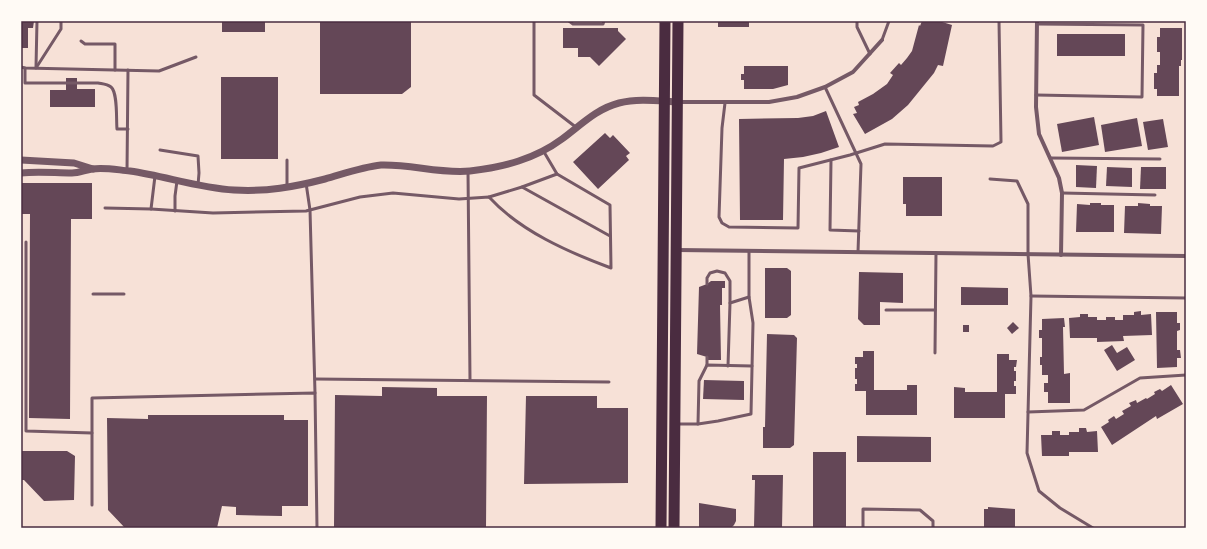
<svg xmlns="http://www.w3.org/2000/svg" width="1207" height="549" viewBox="0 0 1207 549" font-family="'Roboto Condensed',sans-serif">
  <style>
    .building { fill: #644757 }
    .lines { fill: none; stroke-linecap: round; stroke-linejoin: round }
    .service { stroke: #755966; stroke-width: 3 }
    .minor { stroke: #755966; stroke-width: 4 }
    .tertiary { stroke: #755966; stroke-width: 7 }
    .trunk { stroke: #4a2c40; stroke-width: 11 }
    .neatline { fill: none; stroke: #4a2c40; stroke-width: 1.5 }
  </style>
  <rect width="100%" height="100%" fill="#f7e1d7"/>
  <g class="building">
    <polygon points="21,21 34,21 33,28 28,28 28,48 21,48"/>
    <rect x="222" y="21" width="43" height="11"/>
    <polygon points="320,21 411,21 411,87 402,94 320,94"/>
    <rect x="718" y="21" width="31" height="6"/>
    <polygon points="922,21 939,21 952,25 943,66 938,65 934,73 908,105 892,119 865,134 853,114 857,113 854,107 859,105 858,102 873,94 887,84 893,75 890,73 899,63 901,65 907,58 912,51 919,25 920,26"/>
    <polygon points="563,28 618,28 618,31 626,39 599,66 590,57 578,57 578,48 563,48"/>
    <polygon points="1160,28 1182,28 1182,60 1181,60 1181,66 1179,66 1179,96 1157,96 1157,89 1154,89 1154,73 1157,73 1157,65 1160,65 1160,52 1157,52 1157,37 1160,37"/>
    <rect x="1057" y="34" width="68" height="22"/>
    <polygon points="744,66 788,66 788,85 773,89 744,89 744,80 741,80 741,74 744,74"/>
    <rect x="221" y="77" width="57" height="82"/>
    <polygon points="66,78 77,78 77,89 95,89 95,107 50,107 50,90 66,90"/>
    <polygon points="826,111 839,147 821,153 803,157 784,159 783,220 740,220 739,119 798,118 813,116"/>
    <polygon points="1094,117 1099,145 1062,152 1057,124"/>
    <polygon points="1137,118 1142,146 1105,152 1101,125"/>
    <polygon points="1163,119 1168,147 1148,150 1143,122"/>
    <polygon points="605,133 610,138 613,135 630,153 626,156 629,160 598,189 573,162"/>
    <polygon points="1076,165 1097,166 1096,188 1076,187"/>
    <polygon points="1107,167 1132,168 1132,187 1106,186"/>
    <polygon points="1141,167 1166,167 1166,189 1140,189"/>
    <polygon points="903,177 942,177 942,216 906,216 906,204 903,204"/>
    <polygon points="21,183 92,183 92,219 71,219 70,419 29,418 30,214 21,214"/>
    <polygon points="1090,203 1101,203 1101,205 1114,205 1114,232 1076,232 1077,204 1090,205"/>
    <polygon points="1138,203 1150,204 1150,206 1162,206 1161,234 1124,233 1125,206 1138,206"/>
    <polygon points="765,268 787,268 791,271 791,315 787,318 765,318"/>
    <polygon points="859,272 903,273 903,303 880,302 880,325 864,325 858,319"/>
    <polygon points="711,281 725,281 725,288 722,288 722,305 720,305 721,360 708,360 707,357 697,354 699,287 707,284"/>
    <polygon points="961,287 1008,288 1008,305 961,305"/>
    <polygon points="1141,311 1141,315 1151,314 1152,335 1123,336 1124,341 1097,342 1097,338 1070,338 1069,318 1080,317 1080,314 1088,314 1088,317 1097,317 1097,320 1106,320 1106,317 1115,317 1115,320 1123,320 1123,315 1134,315 1134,312"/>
    <polygon points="1156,312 1177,312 1177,323 1180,323 1180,330 1177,331 1177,350 1180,350 1181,358 1177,358 1177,367 1157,368"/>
    <polygon points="1064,318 1065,327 1063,327 1064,374 1070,373 1070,403 1048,403 1048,392 1044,392 1044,383 1048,383 1048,375 1042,375 1042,365 1040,365 1040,357 1042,357 1042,338 1039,338 1039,330 1042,330 1042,319"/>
    <polygon points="1013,322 1019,328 1012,334 1007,328"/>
    <rect x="963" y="325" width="6" height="7"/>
    <polygon points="767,334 794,335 797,338 794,445 790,448 763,448 763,427 765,427"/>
    <polygon points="1112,345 1117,353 1127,347 1135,360 1117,371 1104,350"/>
    <polygon points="863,351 874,351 874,390 907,390 907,385 917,385 917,415 866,415 866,391 855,391 855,384 857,384 857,379 855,379 855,368 857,368 857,364 855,364 855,357 863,357"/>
    <polygon points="997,354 1009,354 1009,360 1017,360 1016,367 1014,367 1014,371 1016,371 1016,381 1014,381 1014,386 1016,386 1016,394 1005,394 1005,418 954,418 954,387 965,388 965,392 997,392"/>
    <polygon points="704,380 744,381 744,400 703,399"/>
    <polygon points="1171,385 1183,404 1157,419 1156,416 1112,445 1101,427 1109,422 1108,420 1114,416 1116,419 1124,414 1122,411 1131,406 1129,403 1136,400 1137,403 1146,398 1147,399 1155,394 1154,392 1160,389 1162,391"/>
    <polygon points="382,387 437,388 437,396 487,396 486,528 334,528 335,395 382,396"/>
    <polygon points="526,396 597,396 597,408 628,408 628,483 524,484"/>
    <polygon points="148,415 284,415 284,420 308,420 308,506 282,506 282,516 236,515 236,507 222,506 217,528 125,528 108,510 107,418 148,419"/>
    <polygon points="1079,428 1086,428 1087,432 1097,431 1098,452 1069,452 1069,456 1042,456 1041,435 1052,435 1052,431 1060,431 1060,435 1069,435 1069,432 1079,432"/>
    <polygon points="857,436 931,437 931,462 857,462"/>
    <polygon points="21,451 67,451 75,456 74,500 44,501 24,480 21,480"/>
    <rect x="813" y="452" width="33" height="76"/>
    <polygon points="752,475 783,475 782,528 754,528 755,480 752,480"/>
    <polygon points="699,503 736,509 736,521 734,525 731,528 699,528"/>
    <polygon points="988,507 1015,509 1015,528 984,528 984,509 988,509"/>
  </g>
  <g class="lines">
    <g class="service">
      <polyline points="534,21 534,95 577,128"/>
      <polyline points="569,21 573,24 603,24 604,21"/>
      <polyline points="857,21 857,27 870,54"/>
      <polyline points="882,40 889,21"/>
      <polyline points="81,41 85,44 115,44 115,70"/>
      <polyline points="21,67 25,68 159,71 196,57"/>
      <polyline points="36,67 37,21"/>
      <path d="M25,68V83H98C103,84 107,84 111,87C118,93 116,119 117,129H128"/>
      <polyline points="36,68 61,29 61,21"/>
      <polyline points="825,87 861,164 858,252"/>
      <polyline points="1036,95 1142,97 1143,25 1037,24"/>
      <polyline points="725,103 722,128 719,217 722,223 729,227 798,228 799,168 850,155 885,144 993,146 1001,142 999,21"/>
      <polyline points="160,150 198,156 199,173 198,185"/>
      <polyline points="1050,158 1160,159"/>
      <polyline points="287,160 287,187"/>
      <polyline points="831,160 830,230 859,231"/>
      <polyline points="127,171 128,70"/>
      <polyline points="468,171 470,380"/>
      <polyline points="990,179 1017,181 1028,204 1028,254 1031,296 1027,453 1039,491 1060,508 1093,528"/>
      <polyline points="306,183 310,210 315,393"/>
      <polyline points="522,187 610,236"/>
      <polyline points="1062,193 1155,195"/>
      <polyline points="489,197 522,187 557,174"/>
      <path d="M105,208L151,209L213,213L306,211L360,197L393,193L459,199L489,197C520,231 568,252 611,268L610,205L557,174L544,152"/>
      <polyline points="151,209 155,176"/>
      <polyline points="175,211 175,196 177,181"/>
      <polyline points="26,242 26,431 92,433"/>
      <polyline points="707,284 707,278 710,273 717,271 725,273 730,281 730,303"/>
      <polyline points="93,294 124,294"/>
      <polyline points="1031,296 1186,298"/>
      <polyline points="886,310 935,310"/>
      <polyline points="935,353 936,253"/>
      <polyline points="707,357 707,365"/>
      <polyline points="728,366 730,303 749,297"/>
      <polyline points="315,379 609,382"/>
      <polyline points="1028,412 1084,410 1140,378 1186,375"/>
      <polyline points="676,424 698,424 718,421 751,414 753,323 749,297 749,251"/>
      <polyline points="698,424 699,381 707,365 752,366"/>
      <polyline points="92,505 92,398 315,393 317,528"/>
      <polyline points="863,528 863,509 920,510 933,521 933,528"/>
    </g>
    <g class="minor">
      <polyline points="1037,21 1036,107 1039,134 1059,178 1062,193 1061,255"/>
      <polyline points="678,102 769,102 797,97 825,87 853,72 882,40"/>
      <polyline points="677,250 1186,256"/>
    </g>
    <g class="tertiary">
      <polyline points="21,160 74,163 93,169"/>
      <path d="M21,173C38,171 55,173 72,173C79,173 85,170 92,169C104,167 118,170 130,171C165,176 199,188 234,190C266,192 294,187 325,179C343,174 362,167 381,165C411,164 440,174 470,171C504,167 535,159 562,139C581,125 596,109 619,103C638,98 659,101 677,102"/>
    </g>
    <g class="trunk">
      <polyline points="661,528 665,21"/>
      <polyline points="674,528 678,21"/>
    </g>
  </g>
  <rect width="1207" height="549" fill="none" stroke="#fffaf5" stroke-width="44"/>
  <rect x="22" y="22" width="1163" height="505" class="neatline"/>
</svg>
